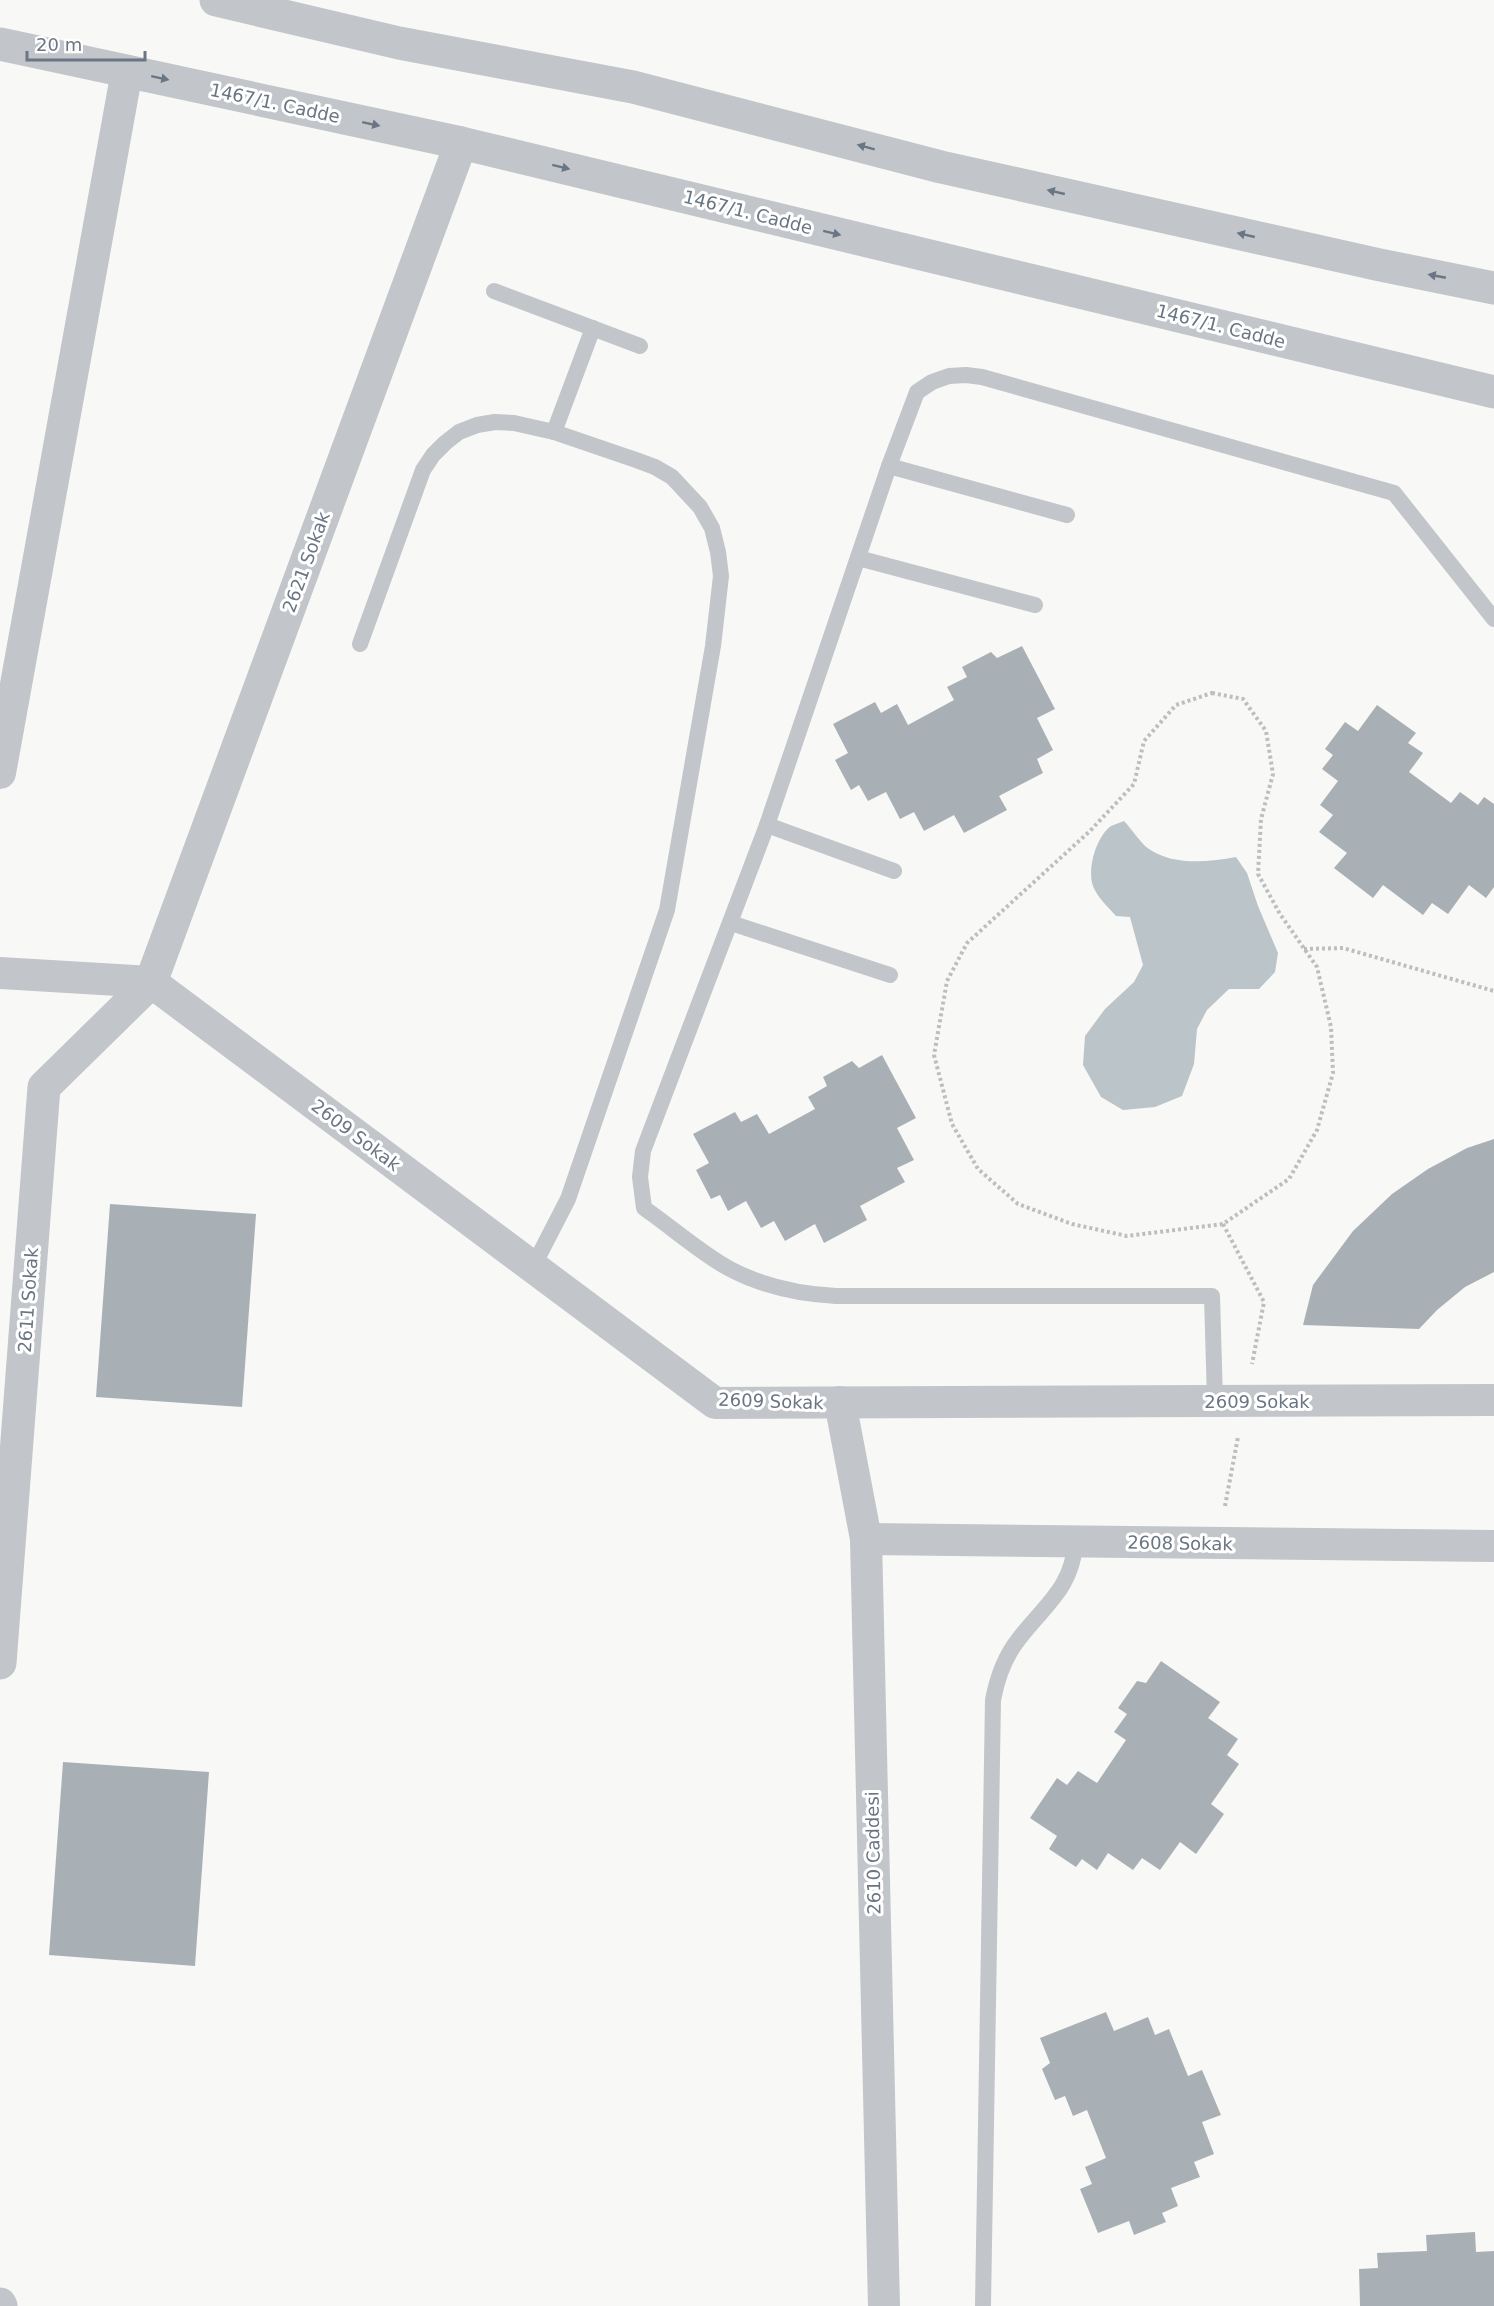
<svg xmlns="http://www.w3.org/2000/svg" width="1494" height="2306" viewBox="0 0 1494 2306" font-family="'DejaVu Sans',sans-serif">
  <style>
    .water { fill: #bbc4c8 }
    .building { fill: #a9b0b5 }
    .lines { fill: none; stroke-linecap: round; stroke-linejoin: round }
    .path { stroke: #bcbec0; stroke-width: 4; stroke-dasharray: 3 3; stroke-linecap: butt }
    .service { stroke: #c2c5c9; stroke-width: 16 }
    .minor { stroke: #c2c5c9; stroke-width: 32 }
    .tertiary { stroke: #c2c5c9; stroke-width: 33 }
    .oneway { fill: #6a7683 }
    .labels { text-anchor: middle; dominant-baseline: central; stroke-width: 6; stroke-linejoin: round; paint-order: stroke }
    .street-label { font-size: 18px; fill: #6a7683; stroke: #fff }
  </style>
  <rect width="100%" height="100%" fill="#f8f8f6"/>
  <path class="water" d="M1124,821C1132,829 1140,843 1149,849C1174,866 1208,862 1236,857L1247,873L1258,906L1278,953L1275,972L1259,989H1229L1207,1010L1197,1029L1194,1064L1182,1096L1155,1107L1123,1110L1101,1097L1083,1065L1085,1036L1105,1009L1134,982L1143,965L1130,917L1116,916C1108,907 1097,897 1093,886C1087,869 1096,837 1111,826C1115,824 1120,823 1124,821Z"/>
  <g class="building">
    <polygon points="1022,646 1055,709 1037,718 1053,750 1037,759 1043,773 999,796 1007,810 964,833 954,815 924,831 914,812 900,819 886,792 868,801 859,785 851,790 835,760 848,753 833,724 875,702 881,713 897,704 908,725 954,700 947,687 967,677 962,667 991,652 997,658"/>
    <polygon points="1377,705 1416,733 1408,743 1423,753 1409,772 1451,803 1460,792 1478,805 1484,797 1494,804 1494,887 1486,898 1469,885 1448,914 1432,903 1423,915 1383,885 1373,898 1334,868 1347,853 1319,832 1333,815 1320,805 1338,781 1322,769 1333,755 1325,749 1345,722 1358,731"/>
    <polygon points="882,1055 916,1118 897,1128 914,1160 897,1168 905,1182 860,1206 867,1220 824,1243 815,1224 785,1241 774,1221 761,1228 746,1201 728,1211 720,1195 711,1199 696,1170 709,1163 693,1134 735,1112 741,1122 757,1114 769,1134 815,1109 808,1097 827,1086 823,1077 852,1061 859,1068"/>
    <polygon points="1494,1139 1494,1272 1465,1287 1437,1310 1419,1329 1303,1325 1313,1285 1353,1231 1392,1194 1428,1169 1467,1148"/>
    <polygon points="110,1204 256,1214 242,1407 96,1397"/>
    <polygon points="1161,1661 1220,1702 1208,1718 1238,1739 1227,1755 1239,1764 1211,1804 1224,1814 1196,1854 1180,1842 1160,1870 1142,1858 1133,1870 1108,1853 1097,1870 1082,1859 1076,1867 1049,1849 1057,1836 1030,1818 1057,1778 1067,1785 1078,1771 1097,1783 1126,1740 1114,1732 1127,1714 1118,1708 1137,1681 1146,1683"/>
    <polygon points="63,1762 209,1772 195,1966 49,1955"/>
    <polygon points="1106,2012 1114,2031 1148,2017 1155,2035 1169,2029 1188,2076 1202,2070 1221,2115 1202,2122 1214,2154 1194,2162 1200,2177 1171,2188 1178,2206 1162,2213 1166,2222 1134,2235 1129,2221 1098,2233 1080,2189 1092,2184 1085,2167 1106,2158 1087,2110 1073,2116 1065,2096 1055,2100 1042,2069 1050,2063 1040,2038"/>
    <polygon points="1475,2232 1476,2252 1494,2251 1494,2306 1360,2306 1359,2269 1378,2268 1377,2253 1427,2251 1426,2235"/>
  </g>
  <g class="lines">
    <g class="path">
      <polygon points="1212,693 1243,699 1266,731 1273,774 1261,819 1258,874 1280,914 1317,967 1331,1027 1333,1073 1317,1130 1289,1179 1223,1224 1127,1236 1072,1224 1018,1204 978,1169 952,1124 934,1055 947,981 967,943 1090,831 1134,784 1144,741 1176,705"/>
      <polyline points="1304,949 1343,948 1494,991"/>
      <polyline points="1223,1224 1264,1302 1252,1364"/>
      <polyline points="1225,1506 1238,1437"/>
    </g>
    <g class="service">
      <polyline points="494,291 640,346"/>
      <polyline points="554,432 593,328"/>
      <polyline points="889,466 1067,515"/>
      <polyline points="858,558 1035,605"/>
      <polyline points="360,644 423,470 433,455 445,443 459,432 477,425 495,422 514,423 554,432 636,460 655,467 672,477 700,507 712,528 718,552 721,576 713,646 667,910 568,1199 533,1267"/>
      <polyline points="767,825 894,871"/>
      <polyline points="731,923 890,975"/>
      <path d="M1215,1401L1212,1296H836C799,1294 764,1287 730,1269C703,1255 670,1226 644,1208L640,1177L643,1151L767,825L889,466L917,392L932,382L949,376L966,375L982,377L1394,493L1494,619"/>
      <path d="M983,2306L993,1700C997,1679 1004,1658 1018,1640C1045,1604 1071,1591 1076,1541"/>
    </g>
    <g class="minor">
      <polyline points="0,773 127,71"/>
      <polyline points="0,973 151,982 715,1403 1494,1400"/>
      <polyline points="840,1402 866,1539 884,2306"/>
      <polyline points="866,1539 1494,1546"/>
    </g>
    <g class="tertiary">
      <polyline points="216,0 399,43 633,87 941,167 1380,265 1494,288"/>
      <polyline points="0,44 461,143 1494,392"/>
      <polyline points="0,1663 44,1087 151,982 461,143"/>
      <polyline points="0,2304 1,2306"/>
    </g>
  </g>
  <defs><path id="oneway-solid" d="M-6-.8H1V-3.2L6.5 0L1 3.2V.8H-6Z" transform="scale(1.5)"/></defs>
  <g class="oneway">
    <use href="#oneway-solid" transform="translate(160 78) rotate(12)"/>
    <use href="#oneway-solid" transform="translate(371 124) rotate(12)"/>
    <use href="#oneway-solid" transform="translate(866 147) rotate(-165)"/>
    <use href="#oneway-solid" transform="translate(561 167) rotate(14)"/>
    <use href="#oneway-solid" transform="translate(1056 192) rotate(-167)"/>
    <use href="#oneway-solid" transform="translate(832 233) rotate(14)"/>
    <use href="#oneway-solid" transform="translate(1246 235) rotate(-167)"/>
    <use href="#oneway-solid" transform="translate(1437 276) rotate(-169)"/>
  </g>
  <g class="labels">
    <g class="street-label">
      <text transform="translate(275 103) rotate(12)">1467/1. Cadde</text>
      <text transform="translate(748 212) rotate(14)">1467/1. Cadde</text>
      <text transform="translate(1221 326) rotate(14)">1467/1. Cadde</text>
      <text transform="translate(306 562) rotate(-70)">2621 Sokak</text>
      <text transform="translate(356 1135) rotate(37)">2609 Sokak</text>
      <text transform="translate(28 1300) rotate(-86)">2611 Sokak</text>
      <text transform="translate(771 1401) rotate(2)">2609 Sokak</text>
      <text x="1257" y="1401">2609 Sokak</text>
      <text transform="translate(1180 1543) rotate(1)">2608 Sokak</text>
      <text transform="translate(873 1853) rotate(-91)">2610 Caddesi</text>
    </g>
  </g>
  <path d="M27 51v9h118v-9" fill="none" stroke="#6a7683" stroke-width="3"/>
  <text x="36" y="51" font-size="18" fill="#6a7683" stroke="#ffffff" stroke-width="4.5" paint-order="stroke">20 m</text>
</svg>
